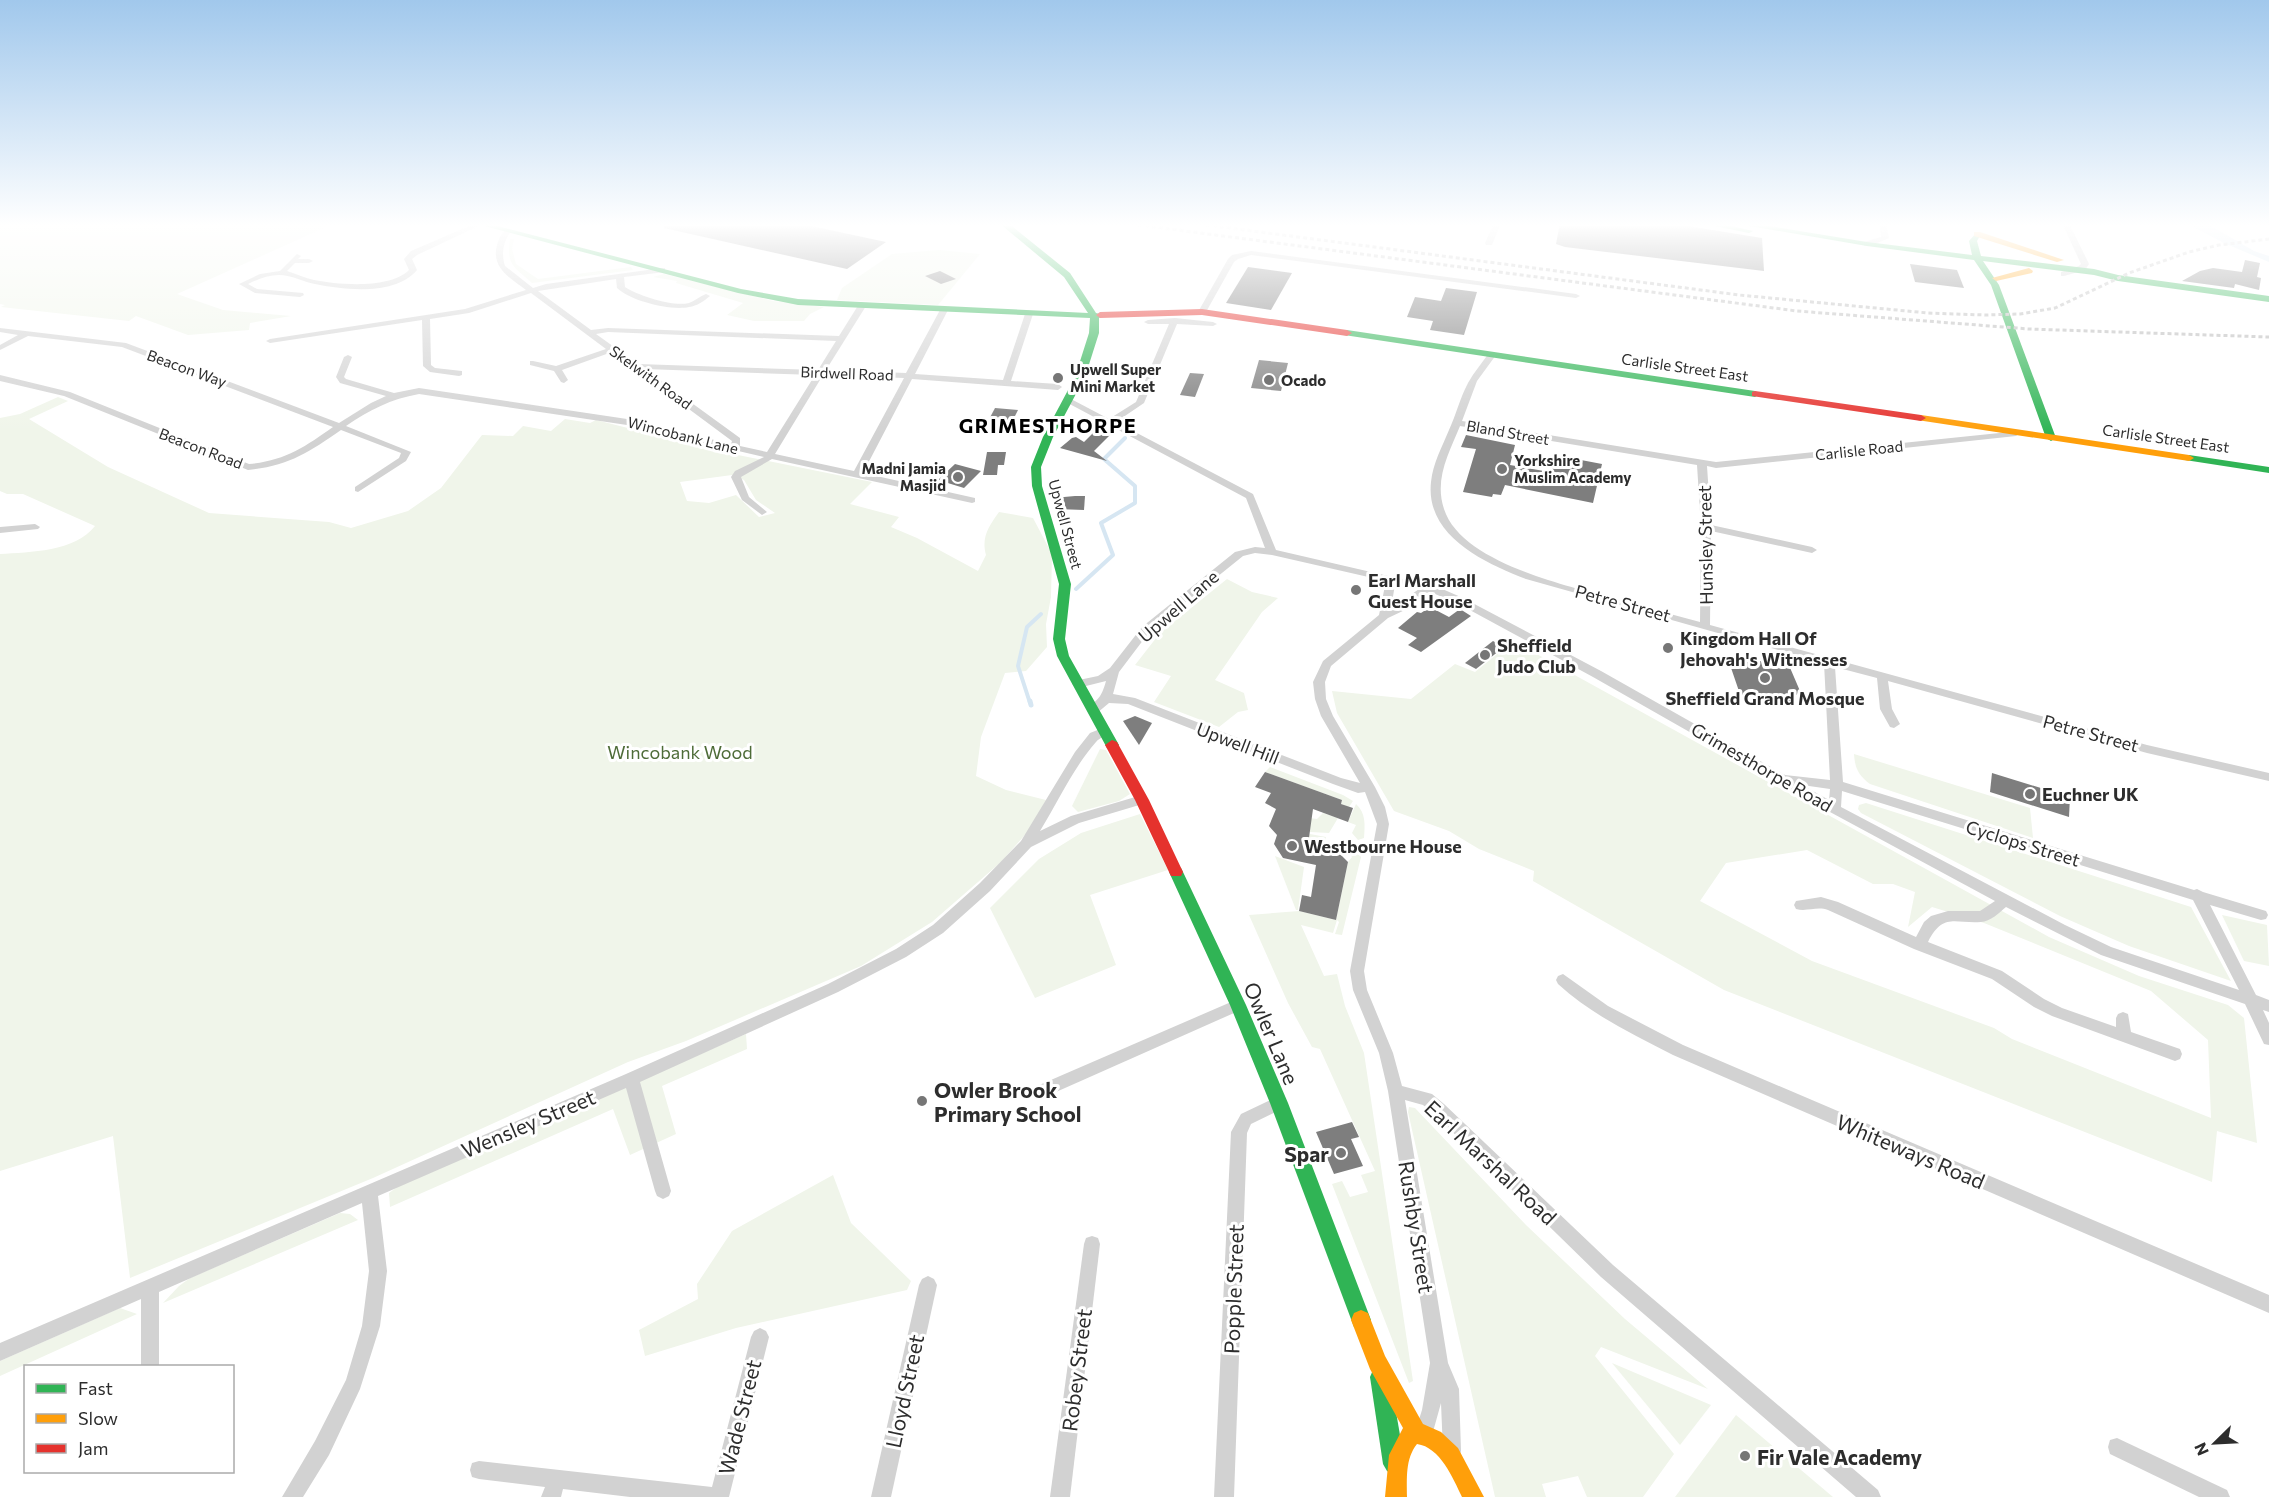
<svg xmlns="http://www.w3.org/2000/svg" width="2269" height="1497" viewBox="0 0 2269 1497" font-family="Commissioner,sans-serif">
  <style>
    .green { fill: #f0f5ea; fill-rule: evenodd }
    .water { fill: #d6e6f2 }
    .lines { fill: none; stroke-linecap: round; stroke-linejoin: round }
    .stream-far1 { stroke: #d6e6f2; stroke-width: 4 }
    .stream { stroke: #d6e6f2; stroke-width: 5 }
    .building { fill: #7e7e7e }
    .street { fill: #d2d2d2; fill-rule: evenodd }
    .fast { fill: #30b455; fill-rule: evenodd }
    .slow { fill: #ff9f0a; fill-rule: evenodd }
    .jam { fill: #e5322d; fill-rule: evenodd }
    .rail { stroke: #b9b9b9; stroke-width: 3; stroke-dasharray: 4 3; stroke-linecap: butt }
    .poi-dot { fill: #767676; stroke: #fff; stroke-width: 2 }
    .labels { text-anchor: middle; dominant-baseline: central; stroke-width: 6; stroke-linejoin: round; paint-order: stroke }
    .far-street-label { font-size: 15px; fill: #2d2d2d; stroke: #fff }
    .far-poi-label { font-size: 15px; font-weight: bold; fill: #2d2d2d; stroke: #fff; text-anchor: start }
    .street-label { font-size: 18px; fill: #2d2d2d; stroke: #fff }
    .poi-label { font-size: 18px; font-weight: bold; fill: #2d2d2d; stroke: #fff; text-anchor: start }
    .park-label { font-size: 18px; fill: #4e6c38; stroke: #fff }
    .far-district-label { font-size: 20px; font-weight: bold; letter-spacing: 1.5px; fill: #000; stroke: #fff }
    .near-street-label { font-size: 21px; fill: #2d2d2d; stroke: #fff }
    .near-poi-label { font-size: 21px; font-weight: bold; fill: #2d2d2d; stroke: #fff; text-anchor: start }
  </style>
  <rect width="100%" height="100%" fill="#fff"/>
  <g class="green">
    <polygon points="0,223 335,223 177,294 223,310 291,316 250,323 249,330 188,335 136,316 129,321 1,307 5,305 0,304"/>
    <path d="M510,239H514L512,249L516,264L538,279L631,267L633,270L532,283C514,267 506,265 510,239Z"/>
    <polygon points="939,250 980,254 938,305 837,300 842,288 892,254"/>
    <polygon points="664,274 773,301 824,307 810,314 804,321 754,321 727,315 743,303 676,283 677,281 653,277"/>
    <path d="M58,397L68,401L29,419L108,467L209,513L329,522L351,528L408,511L441,488L482,435L513,436L523,426L551,431L565,419L590,423L596,420L723,452L872,482L850,504L899,517L891,527L917,538L978,571L986,555C981,537 989,526 999,512L1033,518L1052,554L1051,597L1046,624L1047,647L1026,671L1005,673L981,737L976,776L1006,790L1046,800L1032,827L1001,862L932,922L861,966L686,1041L628,1062L373,1178L130,1278L113,1136L0,1171V554C30,552 75,552 95,526L23,494H7L0,491V418L20,414ZM732,475L744,480L756,500L775,513L759,517L736,495L709,503L687,501L680,482Z"/>
    <polygon points="1227,579 1252,592 1278,598 1262,612 1215,680 1244,693 1248,710 1238,712 1219,727 1154,702 1171,676 1135,665 1160,633"/>
    <path d="M1513,641L2049,937L2139,976L2228,1005L2244,1018L2257,1143L2217,1131L2212,1182L1724,990L1533,881L1534,871L1479,849L1449,831L1394,811L1337,713L1332,691L1411,699L1455,664L1475,672ZM1807,850L1873,884H1893L1915,892L1908,927L1932,907L1984,923L2151,991L2208,1040L2211,1118L2012,1039L1994,1028L1812,961L1700,901L1726,863Z"/>
    <polygon points="1100,749 1106,750 1130,794 1119,801 1078,812 1072,806"/>
    <path d="M1854,754L2030,808L2033,838L1870,784C1858,775 1855,768 1854,754Z"/>
    <polygon points="1270,767 1343,795 1353,801 1349,807 1341,804 1342,800 1265,772"/>
    <polygon points="1866,803 2191,907 2231,981 2129,946 2060,916 1861,813 1858,809 1859,805"/>
    <path d="M1356,804C1366,813 1365,825 1364,838L1358,840L1352,833L1356,825L1348,822Z"/>
    <polygon points="1323,813 1338,818 1329,833 1310,832 1307,827 1309,818 1317,819"/>
    <polygon points="1140,814 1168,870 1090,895 1116,965 1035,998 990,908 1039,859 1081,833"/>
    <polygon points="1310,834 1326,837 1323,846 1356,851 1361,857 1342,935 1335,934 1339,922 1337,920 1333,933 1301,925 1324,976 1337,974 1345,1006 1364,1053 1413,1381 1409,1383 1332,1184 1342,1181 1350,1197 1368,1192 1361,1175 1375,1171 1320,1049 1312,1047 1288,1003 1249,915 1299,911 1336,920 1348,862 1352,857 1348,852 1339,854 1315,847 1314,842 1307,837"/>
    <polygon points="1275,856 1304,867 1298,910 1296,910"/>
    <polygon points="2222,915 2267,925 2269,966 2244,961"/>
    <polygon points="746,1034 747,1049 662,1086 676,1134 630,1155 613,1109 390,1207 389,1193 400,1185"/>
    <polygon points="1409,1107 1415,1108 1526,1225 1625,1319 1708,1389 1601,1347 1595,1356 1674,1454 1643,1497 1587,1497 1578,1476 1542,1484 1546,1497 1495,1497 1408,1112"/>
    <polygon points="833,1175 851,1223 911,1281 907,1290 736,1328 645,1356 639,1330 698,1299 697,1284 732,1231"/>
    <polygon points="340,1213 350,1214 358,1220 163,1303 179,1286 190,1278"/>
    <polygon points="120,1308 137,1314 0,1376 0,1361"/>
    <polygon points="1612,1363 1711,1405 1680,1445"/>
    <polygon points="1736,1415 1833,1497 1675,1497"/>
  </g>
  <polygon class="water" points="2186,223 2206,223 2254,251 2269,256 2269,262 2224,243"/>
  <g class="lines">
    <g class="stream-far1">
      <polyline points="1076,589 1113,555 1101,523 1135,503 1135,486 1104,459 1125,438"/>
      <polyline points="1030,703 1018,666 1027,627 1041,614"/>
    </g>
    <polyline class="stream" points="1030,701 1031,705"/>
  </g>
  <g class="building">
    <polygon points="664,223 797,223 886,242 847,269 664,228"/>
    <polygon points="1560,223 1669,223 1762,238 1764,271 1565,247 1556,244"/>
    <polygon points="2245,260 2260,263 2257,277 2261,278 2259,290 2235,284 2234,288 2182,281 2200,271 2213,268 2242,272"/>
    <polygon points="1910,264 1957,270 1964,288 1915,282"/>
    <polygon points="1248,267 1292,273 1271,310 1226,303"/>
    <polygon points="940,271 956,279 941,284 925,276"/>
    <polygon points="1446,288 1477,292 1464,335 1430,330 1433,321 1407,317 1415,297 1441,301"/>
    <polygon points="1259,360 1288,363 1281,391 1251,388"/>
    <polygon points="1190,373 1204,374 1195,397 1180,395"/>
    <polygon points="995,408 1018,410 1009,428 986,425"/>
    <polygon points="1097,429 1111,434 1094,451 1107,461 1060,448 1072,438 1076,437 1084,442"/>
    <polygon points="1466,435 1515,445 1510,465 1544,471 1545,466 1555,468 1560,456 1602,464 1593,503 1505,485 1501,495 1493,494 1492,497 1463,492 1476,449 1461,447"/>
    <polygon points="987,452 1006,452 1004,465 998,465 997,475 983,475"/>
    <polygon points="955,464 981,471 964,488 938,480"/>
    <polygon points="1075,496 1085,496 1084,510 1057,509 1053,498"/>
    <polygon points="1430,607 1449,617 1460,609 1471,616 1421,652 1408,645 1417,638 1398,628 1417,612 1421,613"/>
    <polygon points="1493,641 1504,647 1476,669 1465,663"/>
    <polygon points="1728,659 1788,663 1800,691 1785,707 1766,706 1765,702 1742,700"/>
    <polygon points="1135,716 1152,723 1139,745 1123,721"/>
    <polygon points="1265,772 1342,800 1341,804 1353,808 1348,822 1313,809 1308,845 1338,852 1348,862 1336,920 1299,911 1302,895 1311,897 1316,865 1283,858 1274,844 1277,835 1269,826 1276,809 1265,803 1271,793 1255,787"/>
    <polygon points="1992,773 2070,797 2069,817 1990,792"/>
    <polygon points="1352,1122 1359,1137 1351,1139 1363,1166 1334,1174 1316,1132"/>
  </g>
  <g class="lines">
    <g class="street">
      <path d="M476,223L483,224L417,255L412,259L417,270C395,296 345,290 315,284C303,282 292,275 279,275C268,275 258,279 248,284L257,289L303,293L304,295L300,297L255,293L239,284L260,274L280,271L297,254L301,256L298,259H309L313,261L309,263H295L287,271C297,274 305,278 314,280C340,285 390,289 409,270L404,259L411,251Z"/>
      <polygon points="1494,223 1501,223 1492,245 1486,245 1485,243"/>
      <polygon points="1880,223 1886,223 1889,238 1870,246 1864,246 1864,242 1881,237"/>
      <polygon points="2062,223 2069,223 2089,264 2085,270 2064,276 2061,276 2061,272 2079,266 2081,264"/>
      <path d="M507,229L511,231C503,242 501,253 505,266L533,288L546,284L662,268H665V272L624,277L625,287C639,296 673,307 689,303C695,301 700,296 706,294L710,296C704,301 697,306 689,307C670,311 631,301 617,288L616,279L538,291L591,330L608,328L839,336L859,304H862L866,306L826,370L906,373L940,310L944,308L948,310L915,374L1003,380L1025,314L1029,312L1033,314L1011,381L1058,384L1062,387L1058,390L912,379L863,473L975,498V502L972,503L772,459L741,477L749,497L767,512L762,515L742,500L731,477L735,471L764,457L627,425L419,394C391,399 369,410 346,426L411,452L406,461L358,492L355,491V487L399,458L401,453L341,430C308,453 288,466 248,470L64,396L0,381V375L70,392L249,464C284,461 305,447 333,427L122,347L28,336L0,350V345L18,335L0,332V328L126,343L339,423L371,403L386,396L340,383L336,377L344,357L348,355L352,357L344,377L346,379L394,393L419,388L627,419L731,444L732,441L612,352L562,370L568,380L564,383L561,382L554,371L530,365V361H533L556,366L606,349L531,293L469,313L430,319L431,365L435,368L462,371V375L459,376L430,372L423,366L422,320L270,343L266,341L270,339L465,309L526,290C510,278 491,268 497,245C499,238 502,232 507,229ZM608,332L836,341L818,370L638,364L596,334ZM645,369L815,375L767,452L740,446V438ZM823,375L904,378L854,471L775,454Z"/>
      <polygon points="1251,251 1576,294 1580,296 1576,298 1251,255 1238,259 1234,262 1206,312 1199,314 1198,312 1228,259 1232,255"/>
      <path d="M1175,318L1213,322L1217,324L1213,326L1177,324L1144,403L1116,422L1253,494L1276,550L1440,588L1463,598L1601,671L1785,775L1830,780L1824,663L1526,579C1485,563 1425,536 1431,482C1433,463 1442,447 1449,430C1456,415 1460,398 1468,383C1474,372 1482,363 1489,353H1495L1496,355L1477,381L1462,421L1716,462L2019,431L2020,433L2016,436L1716,468L1707,466L1711,525L1812,547L1817,550L1812,553L1711,531L1710,625L2147,745L2269,773V781L2147,753L1888,681L1892,709L1900,724L1894,728L1890,727L1880,709L1877,678L1835,667L1843,782L2194,890L2197,889L2203,892L2266,911L2268,915L2266,919L2261,920L2210,905L2256,995L2269,1000V1012L2263,1010L2269,1023V1045L2264,1044L2245,1004L2101,955L2006,907C2000,912 1990,922 1981,922C1955,924 1943,912 1928,942L2002,971L2044,999L2062,1008L2116,1027V1018L2118,1014L2123,1012L2128,1014L2131,1032L2180,1049L2182,1054L2180,1059L2175,1061L2052,1016L2034,1007L1992,979L1914,949L1828,910C1817,906 1807,912 1796,909L1794,905L1796,901L1821,897L1838,902L1916,937L1924,922L1931,916L1948,911H1980L1995,901L1830,812L1593,677L1455,602L1430,592L1407,609L1388,618L1331,666L1325,682L1326,699L1333,716L1375,787L1385,807L1389,824L1364,971L1367,990L1393,1053L1402,1086L1432,1094L1444,1104L1613,1265L1878,1490L1881,1497H1856L1601,1277L1434,1114L1423,1105L1405,1100L1448,1363L1459,1389L1461,1451L1459,1458L1452,1460L1445,1458L1443,1451L1441,1403L1431,1439L1424,1441L1417,1439L1415,1432L1422,1410L1430,1363L1388,1091L1379,1053L1353,990L1350,971L1377,824L1365,792L1358,793L1333,784L1128,704L1109,703L1097,713H1089L1087,710C1098,698 1101,699 1106,681L1078,688L1072,684L1074,681L1098,676L1110,668L1142,627L1235,552L1255,547L1265,548L1246,498L1064,401L1071,399L1109,419L1136,402L1169,324H1148L1144,322L1148,320ZM1460,426L1697,465L1701,527L1700,622C1670,614 1641,606 1612,598C1564,585 1461,562 1444,509C1434,479 1449,453 1460,426ZM1255,553L1272,555L1386,581L1379,615L1323,661L1313,682L1315,699L1321,716L1360,783L1341,778L1135,698L1113,694L1119,672L1150,631L1243,556ZM1395,584L1419,589L1391,609ZM1802,785L1830,789L1829,800ZM1842,791L2193,900L2239,990L2111,947L2065,925L1841,807Z"/>
      <polygon points="35,524 40,527 38,529 0,533 0,527"/>
      <path d="M1105,727L1109,728L1111,731C1107,736 1100,737 1096,742C1073,768 1058,802 1040,831L1071,816L1142,795L1146,797L1148,800L1146,803L1079,823L1031,847L990,891L943,933L906,957L838,992L640,1082L671,1191L669,1196L663,1199L657,1196L655,1191L626,1088L378,1196L387,1271L380,1326L360,1389L329,1455L303,1497H282L315,1441L346,1380L362,1326L369,1271L362,1203L159,1292V1366H141V1299L0,1361V1343L626,1074L828,984L896,949L933,925L980,883L1021,841L1075,752L1090,733Z"/>
      <path d="M1563,974L1608,1006L1683,1045L2269,1295V1313L1673,1055C1632,1034 1592,1015 1558,984L1556,980L1558,976Z"/>
      <polygon points="1238,999 1243,1001 1245,1005 1243,1009 1047,1096 1042,1098 1037,1096 1034,1091 1037,1086"/>
      <polygon points="1279,1096 1284,1098 1287,1103 1284,1108 1251,1124 1247,1133 1234,1497 1214,1497 1231,1132 1241,1114"/>
      <polygon points="1092,1236 1098,1238 1100,1244 1070,1497 1050,1497 1084,1244 1086,1238"/>
      <polygon points="928,1276 934,1279 937,1285 891,1497 871,1497 919,1285 922,1279"/>
      <polygon points="760,1328 766,1331 769,1337 729,1497 630,1497 563,1489 561,1497 541,1497 545,1487 479,1479 472,1477 470,1470 472,1463 479,1461 712,1487 751,1337 754,1331"/>
      <polygon points="2117,1438 2227,1490 2230,1497 2199,1497 2110,1454 2108,1447 2110,1440"/>
    </g>
    <g class="fast">
      <polygon points="473,223 486,223 741,289 798,299 1088,313 1064,277 999,223 1008,223 1070,273 1096,313 1104,315 1099,318 1099,333 1085,377 1053,437 1041,467 1042,486 1071,584 1065,639 1069,656 1119,745 1117,748 1107,748 1057,656 1053,639 1059,584 1032,486 1031,467 1043,437 1075,377 1089,333 1090,318 798,305 738,293"/>
      <polygon points="1700,223 1718,223 1753,231 1749,233"/>
      <polygon points="1732,223 1751,223 1867,242 1972,255 1969,241 1977,232 1981,234 1977,241 1981,256 2094,269 2118,275 2269,296 2269,302 2118,281 2094,275 1983,261 1999,285 2056,438 2051,441 2046,438 1991,285 1974,260 1867,246"/>
      <polygon points="1347,330 1755,391 1760,394 1755,397 1344,335 1342,333"/>
      <polygon points="2189,455 2269,467 2269,473 2185,460 2184,458"/>
      <polygon points="1176,866 1181,868 1183,872 1246,1005 1288,1103 1371,1320 1368,1327 1361,1330 1354,1327 1270,1103 1230,1005 1169,872 1171,868"/>
      <polygon points="1380,1367 1387,1370 1390,1377 1405,1464 1401,1471 1394,1475 1387,1471 1383,1464 1370,1377 1373,1370"/>
    </g>
    <g class="slow">
      <polygon points="1974,232 1980,232 2064,260 2057,262 1974,236"/>
      <polygon points="2029,268 2033,271 2032,273 1996,281 1992,278"/>
      <polygon points="1921,415 2189,455 2194,458 2189,461 1917,420 1917,416"/>
      <path d="M1361,1310L1368,1313L1385,1356L1423,1424L1441,1432L1458,1448L1484,1497H1462C1453,1478 1440,1447 1417,1444C1405,1459 1407,1479 1407,1497H1385L1389,1455L1403,1428L1370,1369L1351,1320L1354,1313Z"/>
    </g>
    <g class="jam">
      <polygon points="1202,309 1347,330 1352,333 1347,336 1202,315 1100,318 1096,315 1100,312"/>
      <polygon points="1755,391 1921,415 1926,418 1921,421 1752,396 1752,392"/>
      <polygon points="1112,740 1117,742 1149,800 1183,872 1181,876 1171,876 1169,872 1135,800 1105,745"/>
    </g>
    <g class="rail">
      <polyline points="1124,223 1797,311 2029,329 2269,337"/>
      <polyline points="1192,223 1739,295 1928,313 1985,315 2020,314 2055,308 2129,273 2189,252 2219,245 2269,239"/>
    </g>
  </g>
  <linearGradient id="sky" x2="0" y2="1"><stop stop-color="#a1c8ec"/><stop offset="0.52" stop-color="#fff"/><stop offset="1" stop-color="#fff" stop-opacity="0"/></linearGradient>
  <rect width="2269" height="433" fill="url(#sky)"/>
  <g class="poi-dot">
    <circle cx="1058" cy="378" r="6"/>
    <circle cx="1269" cy="380" r="6"/>
    <circle cx="1502" cy="469" r="6"/>
    <circle cx="958" cy="477" r="6"/>
    <circle cx="1356" cy="590" r="6"/>
    <circle cx="1668" cy="648" r="6"/>
    <circle cx="1485" cy="655" r="6"/>
    <circle cx="1765" cy="678" r="6"/>
    <circle cx="2030" cy="794" r="6"/>
    <circle cx="1292" cy="846" r="6"/>
    <circle cx="922" cy="1101" r="6"/>
    <circle cx="1341" cy="1153" r="6"/>
    <circle cx="1745" cy="1456" r="6"/>
  </g>
  <g class="labels">
    <g class="far-street-label">
      <text transform="translate(1685 367) rotate(8)">Carlisle Street East</text>
      <text transform="translate(187 368) rotate(20)">Beacon Way</text>
      <text transform="translate(847 373) rotate(2)">Birdwell Road</text>
      <text transform="translate(651 377) rotate(36)">Skelwith Road</text>
      <text transform="translate(1508 432) rotate(10)">Bland Street</text>
      <text transform="translate(683 435) rotate(14)">Wincobank Lane</text>
      <text transform="translate(2166 438) rotate(8)">Carlisle Street East</text>
      <text transform="translate(201 448) rotate(21)">Beacon Road</text>
      <text transform="translate(1859 450) rotate(-6)">Carlisle Road</text>
      <text transform="translate(1066 524) rotate(75)">Upwell Street</text>
    </g>
    <g class="far-poi-label">
      <text x="1070" y="369">Upwell Super<tspan x="1070" dy="17">Mini Market</tspan></text>
      <text x="1281" y="380">Ocado</text>
      <text x="1514" y="460">Yorkshire<tspan x="1514" dy="17">Muslim Academy</tspan></text>
      <text x="946" y="468" text-anchor="end">Madni Jamia<tspan x="946" dy="17">Masjid</tspan></text>
    </g>
    <g class="street-label">
      <text transform="translate(1705 545) rotate(-91)">Hunsley Street</text>
      <text transform="translate(1623 603) rotate(15)">Petre Street</text>
      <text transform="translate(1178 606) rotate(-41)">Upwell Lane</text>
      <text transform="translate(2091 733) rotate(15)">Petre Street</text>
      <text transform="translate(1238 743) rotate(21)">Upwell Hill</text>
      <text transform="translate(1762 767) rotate(30)">Grimesthorpe Road</text>
      <text transform="translate(2023 843) rotate(17)">Cyclops Street</text>
    </g>
    <g class="poi-label">
      <text x="1368" y="580">Earl Marshall<tspan x="1368" dy="21">Guest House</tspan></text>
      <text x="1680" y="638">Kingdom Hall Of<tspan x="1680" dy="21">Jehovah's Witnesses</tspan></text>
      <text x="1497" y="645">Sheffield<tspan x="1497" dy="21">Judo Club</tspan></text>
      <text x="1765" y="698" text-anchor="middle">Sheffield Grand Mosque</text>
      <text x="2042" y="794">Euchner UK</text>
      <text x="1304" y="846">Westbourne House</text>
    </g>
    <g class="park-label">
      <text x="680" y="752">Wincobank Wood</text>
    </g>
    <g class="far-district-label">
      <text x="1048" y="425">GRIMESTHORPE</text>
    </g>
    <g class="near-street-label">
      <text transform="translate(1272 1033) rotate(67)">Owler Lane</text>
      <text transform="translate(528 1123) rotate(-23)">Wensley Street</text>
      <text transform="translate(1911 1151) rotate(23)">Whiteways Road</text>
      <text transform="translate(1491 1162) rotate(43)">Earl Marshal Road</text>
      <text transform="translate(1417 1227) rotate(81)">Rushby Street</text>
      <text transform="translate(1233 1289) rotate(-88)">Popple Street</text>
      <text transform="translate(1076 1370) rotate(-83)">Robey Street</text>
      <text transform="translate(904 1391) rotate(-78)">Lloyd Street</text>
      <text transform="translate(739 1417) rotate(-76)">Wade Street</text>
    </g>
    <g class="near-poi-label">
      <text x="934" y="1089">Owler Brook<tspan x="934" dy="24">Primary School</tspan></text>
      <text x="1329" y="1153" text-anchor="end">Spar</text>
      <text x="1757" y="1456">Fir Vale Academy</text>
    </g>
  </g>
  <rect x="24" y="1365" width="210" height="108" fill="#ffffff" stroke="#ababab" stroke-width="1.5"/>
  <rect x="36" y="1384" width="30" height="9" fill="#30b455" stroke="#ababab" stroke-width="1.5"/>
  <text x="78" y="1395" font-size="18" fill="#2d2d2d">Fast</text>
  <rect x="36" y="1414" width="30" height="9" fill="#ff9f0a" stroke="#ababab" stroke-width="1.5"/>
  <text x="78" y="1425" font-size="18" fill="#2d2d2d">Slow</text>
  <rect x="36" y="1444" width="30" height="9" fill="#e5322d" stroke="#ababab" stroke-width="1.5"/>
  <text x="78" y="1455" font-size="18" fill="#2d2d2d">Jam</text>
  <g transform="translate(2215 1443) rotate(246)" stroke="#ffffff" stroke-width="4.5" paint-order="stroke">
  <path d="M0-4.5L10 22L0 15L-10 22Z" fill="#2d2d2d"/>
  <text y="-9" font-size="16" font-weight="bold" text-anchor="middle" fill="#2d2d2d">N</text>
  </g>
</svg>
